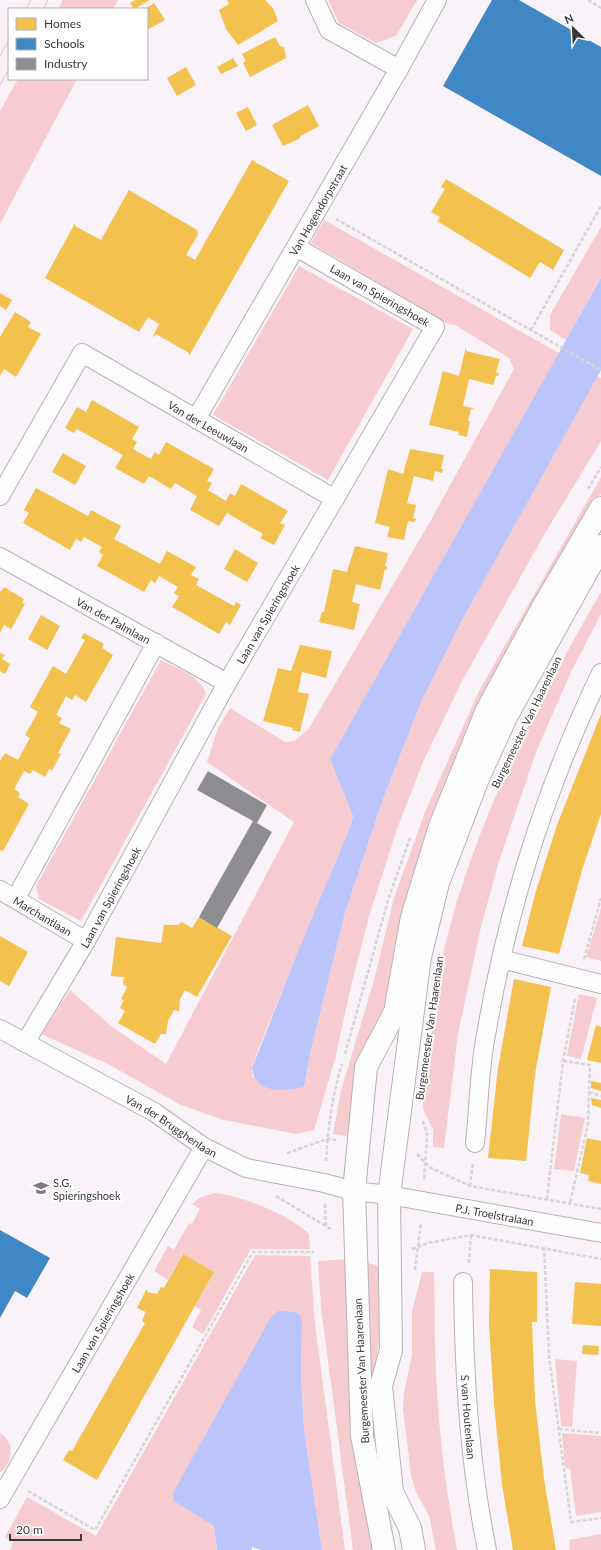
<svg xmlns="http://www.w3.org/2000/svg" width="601" height="1550" viewBox="0 0 601 1550" font-family="Lato,sans-serif">
  <style>
    .green { fill: #f7ccd0 }
    .water { fill: #bbc5fc }
    .homes { fill: #f2c14e }
    .schools { fill: #3f88c5 }
    .industry { fill: #8d8d92 }
    .lines { fill: none; stroke-linecap: round; stroke-linejoin: round }
    .minor-casing { stroke: #b6b2b6; stroke-width: 20 }
    .secondary-casing { stroke: #b6b2b6; stroke-width: 24 }
    .path { stroke: #d7d5d7; stroke-width: 2.5; stroke-dasharray: 4 2; stroke-linecap: butt }
    .minor { stroke: #fefdfe; stroke-width: 18 }
    .secondary { stroke: #fefdfe; stroke-width: 22 }
    .tram { stroke: #cdcbcd; stroke-width: 1 }
    .labels { text-anchor: middle; dominant-baseline: central; stroke-width: 4; stroke-linejoin: round; paint-order: stroke }
    .street-label { font-size: 11px; fill: #3b373b; stroke: #fff }
    .poi-label { font-size: 11px; fill: #3b373b; stroke: #fff; text-anchor: start }
  </style>
  <rect width="100%" height="100%" fill="#f9f3f9"/>
  <g class="green">
    <polygon points="63,0 118,0 113,9 58,9"/>
    <polygon points="328,0 417,0 396,36 376,43 339,23"/>
    <polygon points="18,79 77,79 0,224 0,111"/>
    <polygon points="324,220 559,353 330,759 353,816 349,830 259,1047 252,1068 253,1077 304,1087 310,1054 345,913 383,799 422,700 461,622 597,376 601,378 601,441 544,535 462,681 423,762 397,829 370,913 351,986 335,1059 314,1130 296,1134 224,1120 181,1105 108,1064 41,1034 70,990 111,1026 166,1064 294,822 207,762 218,728 230,708 285,742 294,741 308,730 431,520 514,369 509,358 455,325 448,324 311,243"/>
    <polygon points="601,227 601,278 566,340 550,330 550,315"/>
    <polygon points="299,266 413,329 328,480 213,415"/>
    <polygon points="601,477 601,493 544,591 385,1012 351,1137 333,1134 341,1091 374,980 394,898 425,812 479,691"/>
    <path d="M601,592V614L571,672L536,752L498,864L480,931L458,1034L444,1148L433,1147V1130L423,1109V1101C427,1068 431,1035 436,1002C438,986 439,970 443,954C473,825 535,706 601,592Z"/>
    <path d="M161,660C178,669 200,675 206,694L81,921L39,899L36,886Z"/>
    <polygon points="601,908 601,961 586,957"/>
    <polygon points="579,994 597,998 581,1059 567,1056"/>
    <polygon points="561,1114 585,1118 574,1171 554,1169"/>
    <path d="M216,1193C247,1198 286,1213 309,1234L310,1249H251L203,1334L192,1327L201,1310L195,1306L214,1272L180,1253L182,1255L168,1280L154,1271L168,1246L174,1250L189,1223L192,1224L200,1209L192,1204L201,1197Z"/>
    <polygon points="255,1255 310,1256 315,1324 345,1550 322,1550 304,1429 301,1377 302,1321 198,1515 214,1526 217,1550 10,1550 13,1542 5,1537 27,1497 96,1536"/>
    <polygon points="350,1259 376,1550 353,1550 321,1308 318,1261"/>
    <path d="M368,1263L378,1266C378,1302 383,1340 373,1376H370Z"/>
    <path d="M422,1272H434C435,1306 434,1340 436,1374C439,1433 446,1492 457,1550H436L429,1516L416,1492L411,1475L403,1409L404,1392L412,1355V1312Z"/>
    <polygon points="555,1359 577,1361 572,1427 561,1426"/>
    <path d="M0,1433C15,1440 13,1465 0,1472Z"/>
    <polygon points="562,1433 601,1436 601,1512 576,1516 570,1469 565,1468"/>
    <polygon points="601,1534 601,1550 570,1550 569,1540"/>
  </g>
  <g class="water">
    <path d="M601,278V370L461,622L422,700L383,799L345,913L310,1054L304,1087C284,1091 256,1095 252,1068L301,944L349,830L353,816L330,759Z"/>
    <polygon points="278,1311 296,1312 300,1315 302,1321 301,1377 304,1429 322,1550 261,1550 252,1547 252,1550 217,1550 214,1526 174,1501 173,1493 271,1317"/>
  </g>
  <g class="homes">
    <polygon points="135,0 150,0 134,9 130,3"/>
    <polygon points="227,0 265,0 273,8 278,21 238,45 226,29 219,10 229,4"/>
    <polygon points="154,3 165,20 147,30 147,9 145,9"/>
    <polygon points="275,37 280,46 284,47 286,58 250,77 243,63 246,61 242,54"/>
    <polygon points="233,58 238,66 221,74 217,67"/>
    <polygon points="186,67 196,85 177,96 167,78"/>
    <polygon points="308,105 319,126 301,136 299,139 283,146 272,125"/>
    <polygon points="248,107 257,125 246,131 236,113"/>
    <polygon points="252,160 289,181 189,356 189,353 156,334 154,337 153,336 159,324 148,317 139,332 45,278 75,223 75,226 101,240 129,190 197,230 198,235 186,255 195,260"/>
    <polygon points="446,179 564,250 553,270 540,262 530,278 437,221 440,217 431,212 445,189 441,187"/>
    <polygon points="0,293 12,300 6,310 0,306"/>
    <polygon points="15,312 31,322 28,327 41,334 16,377 4,369 0,376 0,337"/>
    <polygon points="466,347 466,351 500,359 496,372 499,373 498,376 496,376 493,385 469,379 463,406 473,408 473,409 471,409 468,421 470,421 467,437 458,435 459,432 429,425 443,371 459,376"/>
    <polygon points="92,400 139,427 132,439 137,442 133,449 151,459 155,452 159,455 166,442 214,469 207,481 212,483 208,490 226,501 230,493 235,496 241,484 288,511 280,523 285,525 274,545 260,538 263,534 227,513 219,526 190,510 197,496 175,483 171,489 149,476 144,484 115,468 123,455 77,429 74,433 65,428 77,407 86,412"/>
    <polygon points="410,449 444,455 441,469 443,469 442,473 435,471 433,481 414,476 407,503 416,505 413,518 416,519 415,522 408,521 404,540 387,537 390,527 375,523 388,469 403,474"/>
    <polygon points="63,453 86,466 75,485 52,472"/>
    <polygon points="36,488 88,516 91,510 121,526 114,539 160,564 167,551 196,567 191,575 199,579 196,585 234,606 236,602 241,605 230,625 226,622 219,634 172,607 179,596 174,593 178,587 159,576 155,583 151,580 144,592 97,566 103,555 99,552 102,547 84,537 81,542 76,539 70,550 23,523 29,513 24,510"/>
    <polygon points="355,546 388,553 385,566 387,567 387,570 385,569 380,590 356,584 352,602 360,604 354,630 319,622 322,612 324,612 333,569 347,572"/>
    <polygon points="235,549 258,563 247,582 224,569"/>
    <polygon points="4,587 24,599 22,603 25,604 11,629 4,625 0,633 0,591 1,591"/>
    <polygon points="41,615 60,626 47,650 28,639"/>
    <polygon points="84,633 104,644 102,648 113,655 86,702 75,695 72,700 66,696 56,715 62,718 59,723 71,729 58,753 61,754 52,770 49,769 45,777 33,770 30,774 24,771 14,789 20,793 18,797 29,804 3,851 0,850 0,761 5,753 18,760 30,738 25,735 38,712 30,707 53,666 66,674 85,640 81,638"/>
    <polygon points="300,645 332,651 326,678 302,672 298,692 309,694 300,732 292,730 293,728 263,721 278,668 291,671"/>
    <polygon points="0,653 5,655 2,659 10,664 5,674 0,671"/>
    <polygon points="601,714 601,814 582,870 559,954 522,946 535,894 557,825"/>
    <polygon points="199,917 232,936 197,997 185,990 180,999 179,1011 174,1010 168,1021 166,1034 161,1034 155,1044 118,1023 125,1011 120,1008 124,1000 121,999 127,987 123,984 124,977 111,976 116,937 161,943 164,925 178,925 182,922 192,928"/>
    <polygon points="0,936 28,952 9,986 0,981"/>
    <polygon points="514,979 551,987 535,1074 526,1161 488,1158 498,1068"/>
    <polygon points="596,1025 601,1027 601,1063 587,1060"/>
    <polygon points="591,1081 601,1083 601,1091 591,1088"/>
    <polygon points="591,1098 601,1100 601,1108 592,1105"/>
    <polygon points="587,1138 601,1141 601,1184 588,1181 589,1175 580,1173"/>
    <polygon points="183,1254 214,1272 97,1480 63,1460 69,1450 72,1451 145,1323 142,1321 146,1312 137,1308 146,1290 148,1290 147,1292 157,1294 161,1287 164,1288"/>
    <polygon points="490,1269 537,1272 537,1322 532,1322 535,1401 544,1479 556,1550 513,1550 502,1484 494,1404 489,1324"/>
    <polygon points="575,1282 601,1284 601,1326 572,1324"/>
    <polygon points="583,1345 599,1346 598,1355 582,1354"/>
  </g>
  <g class="schools">
    <polygon points="492,0 519,0 601,47 601,176 443,86"/>
    <polygon points="0,1230 50,1258 27,1298 15,1291 0,1318"/>
  </g>
  <polygon class="industry" points="208,771 267,805 257,823 272,832 217,928 199,917 253,821 197,790"/>
  <g class="lines">
    <g class="minor-casing">
      <g id="minor">
        <polyline points="315,0 329,30 399,69"/>
        <path id="s1" d="M196,419L399,69L437,0"/>
        <path id="s2" d="M0,496L82,353L335,499"/>
        <path id="s3" d="M0,557L227,683"/>
        <path id="s4" d="M0,890L86,941"/>
        <polyline points="16,898 156,643"/>
        <polyline points="501,959 601,984"/>
        <path id="s5" d="M0,1029L154,1112L204,1147L246,1168L324,1183L354,1191L389,1195L601,1233"/>
        <path id="s6" d="M25,1043L86,941L227,683L435,327L296,247"/>
        <path d="M475,1143C479,1107 479,1070 486,1035C507,910 546,787 601,673"/>
        <path id="s7" d="M463,1282C464,1372 469,1462 487,1550"/>
        <path id="s8" d="M0,1499L204,1147"/>
      </g>
    </g>
    <g class="secondary-casing">
      <g id="secondary">
        <polyline points="384,1550 362,1436 354,1191 366,1067 395,1012 412,917 440,826 487,710 543,607 601,508"/>
        <polyline points="414,1550 410,1528 392,1492 381,1386 391,1350 389,1195 420,957 438,883 479,776 506,717 601,546"/>
      </g>
    </g>
    <g class="path">
      <polyline points="588,0 601,8"/>
      <polyline points="336,219 601,370"/>
      <polyline points="531,330 601,206"/>
      <polyline points="588,489 601,467"/>
      <polyline points="584,959 601,898"/>
      <polyline points="345,1054 389,897 410,838"/>
      <polyline points="563,1061 590,1065 588,1124 570,1203"/>
      <polyline points="589,1092 601,1096"/>
      <polyline points="423,1121 427,1134 424,1181"/>
      <polyline points="287,1153 327,1139 336,1140"/>
      <polyline points="417,1154 431,1168 470,1186 601,1209"/>
      <path d="M326,1161C328,1129 332,1095 342,1064"/>
      <polyline points="470,1186 473,1162"/>
      <polyline points="276,1196 332,1230"/>
      <polyline points="547,1199 563,1061 575,999"/>
      <polyline points="325,1204 326,1228"/>
      <polyline points="544,1247 549,1356 571,1522 601,1518"/>
      <polyline points="412,1249 428,1243 471,1235 601,1259"/>
      <polyline points="469,1263 471,1235"/>
      <polyline points="415,1270 421,1222"/>
      <polyline points="559,1429 601,1433"/>
      <polyline points="28,1491 95,1530 253,1252 314,1252"/>
    </g>
    <use href="#minor" class="minor"/>
    <use href="#secondary" class="secondary"/>
    <g class="tram">
      <polyline points="26,9 31,0"/>
      <polyline points="43,9 48,0"/>
      <polyline points="0,56 9,40"/>
      <polyline points="0,85 9,69"/>
    </g>
  </g>
  <defs>
    <g id="school-bare" transform="scale(1.2)"><path d="M0-5L7-2L0 1L-7-2ZM-4 1L0 2.5L4 1V4Q0 6-4 4Z" fill="#7e797e" stroke="#fff" stroke-width="2.5" paint-order="stroke"/></g>
  </defs>
  <g fill-rule="evenodd">
    <use href="#school-bare" x="41" y="1188"/>
  </g>
  <g class="labels">
    <g class="street-label">
      <text stroke="none"><textPath href="#s1" startOffset="242">Van Hogendorpstraat</textPath></text>
      <text transform="translate(380 295) rotate(30)">Laan van Spieringshoek</text>
      <text stroke="none"><textPath href="#s2" startOffset="311">Van der Leeuwlaan</textPath></text>
      <text stroke="none"><textPath href="#s6" startOffset="493">Laan van Spieringshoek</textPath></text>
      <text stroke="none"><textPath href="#s3" startOffset="130">Van der Palmlaan</textPath></text>
      <text transform="translate(526 722) rotate(-64)">Burgemeester Van Haarenlaan</text>
      <text stroke="none"><textPath href="#s6" startOffset="169">Laan van Spieringshoek</textPath></text>
      <text stroke="none"><textPath href="#s4" startOffset="50">Marchantlaan</textPath></text>
      <text transform="translate(429 1028) rotate(-82)">Burgemeester Van Haarenlaan</text>
      <text stroke="none"><textPath href="#s5" startOffset="197">Van der Brugghenlaan</textPath></text>
      <text stroke="none"><textPath href="#s5" startOffset="536">P.J. Troelstralaan</textPath></text>
      <text stroke="none"><textPath href="#s8" startOffset="204">Laan van Spieringshoek</textPath></text>
      <text transform="translate(361 1371) rotate(-93)">Burgemeester Van Haarenlaan</text>
      <text stroke="none"><textPath href="#s7" startOffset="135">S van Houtenlaan</textPath></text>
    </g>
    <g class="poi-label">
      <text x="53" y="1182">S.G.<tspan x="53" dy="13">Spieringshoek</tspan></text>
    </g>
  </g>
  <rect x="8" y="8" width="140" height="72" fill="#ffffff" stroke="#b1afb1"/>
  <rect x="16" y="18" width="20" height="12" fill="#f2c14e" stroke="#b1afb1"/>
  <text x="44" y="28" font-size="12" fill="#3b373b">Homes</text>
  <rect x="16" y="38" width="20" height="12" fill="#3f88c5" stroke="#b1afb1"/>
  <text x="44" y="48" font-size="12" fill="#3b373b">Schools</text>
  <rect x="16" y="58" width="20" height="12" fill="#8d8d92" stroke="#b1afb1"/>
  <text x="44" y="68" font-size="12" fill="#3b373b">Industry</text>
  <g transform="translate(573 28) rotate(336)" stroke="#ffffff" stroke-width="3" paint-order="stroke">
  <path d="M0-3L7 15L0 10L-7 15Z" fill="#3b373b"/>
  <text y="-6" font-size="11" font-weight="bold" text-anchor="middle" fill="#3b373b">N</text>
  </g>
  <path d="M10 1534v6h71v-6" fill="none" stroke="#3b373b" stroke-width="2"/>
  <text x="16" y="1534" font-size="12" fill="#3b373b" stroke="#ffffff" stroke-width="3" paint-order="stroke">20 m</text>
</svg>
